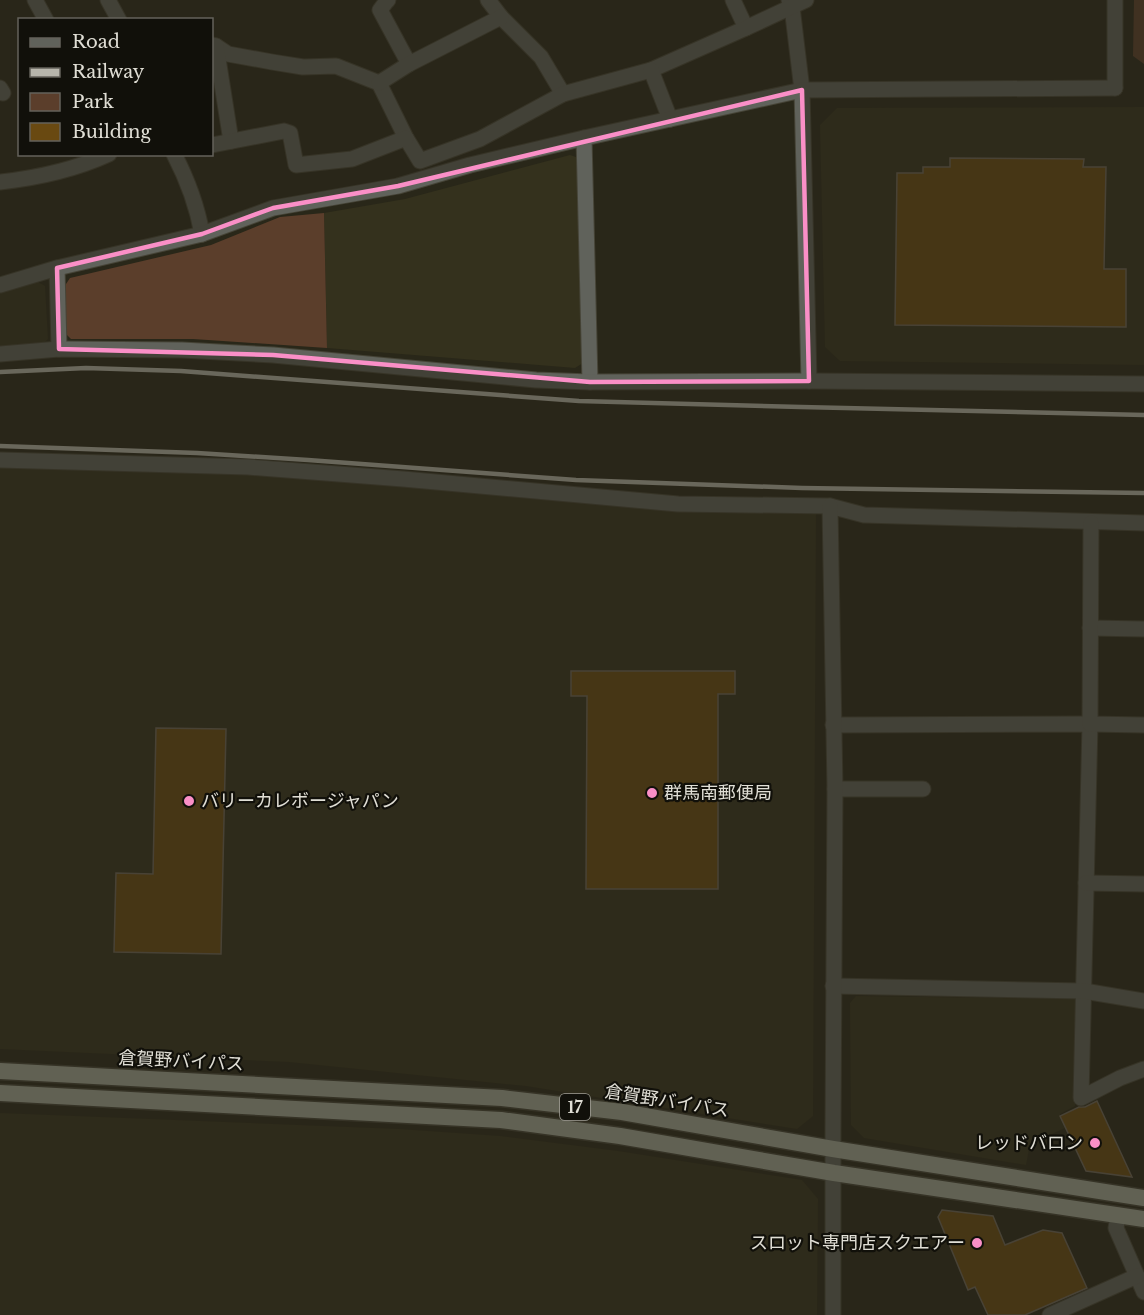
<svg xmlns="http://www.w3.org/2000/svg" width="1144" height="1315" viewBox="0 0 1144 1315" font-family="'Libre Baskerville','Noto Sans JP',serif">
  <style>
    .built { fill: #34311d }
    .green { fill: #5b3e2b }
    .building { fill: #694911; stroke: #6e6558; stroke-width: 1.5 }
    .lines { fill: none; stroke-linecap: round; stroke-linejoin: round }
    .minor-casing { stroke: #464437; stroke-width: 17 }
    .tertiary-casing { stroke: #464437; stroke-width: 17 }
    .trunk-casing { stroke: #464437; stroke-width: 19 }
    .minor { stroke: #60625b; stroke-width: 15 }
    .tertiary { stroke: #60625b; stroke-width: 15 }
    .trunk { stroke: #a4a99a; stroke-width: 16 }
    .rail { stroke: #b7b5ab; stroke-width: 4.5 }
    .marked { fill: none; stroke: #fa8fc7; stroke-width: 4.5; stroke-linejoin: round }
    .poi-dot { fill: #fa8fc7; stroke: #11100a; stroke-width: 2 }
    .labels { text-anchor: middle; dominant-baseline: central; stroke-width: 4.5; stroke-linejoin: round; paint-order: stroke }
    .shield { fill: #11100a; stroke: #a2a098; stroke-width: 1.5 }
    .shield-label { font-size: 16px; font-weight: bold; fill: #e0ded5 }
    .poi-label { font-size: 18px; fill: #e0ded5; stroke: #11100a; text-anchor: start }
    .street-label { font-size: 18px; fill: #e0ded5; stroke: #11100a }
  </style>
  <rect width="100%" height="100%" fill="#292719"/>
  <g class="built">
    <polygon points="1144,107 1144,365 840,361 825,347 820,125 837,108"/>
    <polygon points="570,155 579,158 583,363 575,368 327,348 324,213 405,199"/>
    <polygon points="38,282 45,286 48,339 42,345 0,348 0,290"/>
    <polygon points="0,464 302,475 533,499 682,510 816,512 813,1116 797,1129 526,1086 289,1062 0,1049"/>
    <polygon points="856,996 1078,999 1075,1106 1060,1114 1065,1128 1030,1144 1026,1165 864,1138 851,1125 850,1003"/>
    <polygon points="0,1113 399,1129 500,1136 618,1151 802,1180 818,1199 817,1315 0,1315"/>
  </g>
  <g class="green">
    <polygon points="1134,0 1144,0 1144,64 1133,56"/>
    <polygon points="324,213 327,348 193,339 71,339 65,333 64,287 70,278 211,245 280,217"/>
  </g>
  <g class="building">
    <polygon points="950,158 1084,159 1083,167 1106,167 1104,269 1126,269 1126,327 895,325 897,173 923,173 923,167 950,167"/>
    <polygon points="571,671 735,671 735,694 718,694 718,889 586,889 587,696 571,696"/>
    <polygon points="156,728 226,729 221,954 114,952 116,873 153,874"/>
    <polygon points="1097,1101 1132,1177 1086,1171 1060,1116 1079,1107 1085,1107"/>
    <polygon points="942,1210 993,1216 1005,1245 1043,1230 1062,1233 1087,1288 1025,1315 988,1315 975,1287 968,1290 938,1217"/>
  </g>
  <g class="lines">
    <g class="minor-casing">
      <g id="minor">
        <polyline points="35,0 46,20"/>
        <polyline points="108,0 119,20"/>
        <polyline points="388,0 386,2 380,10 409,64"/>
        <polyline points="488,0 501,17 541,57 563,94"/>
        <polyline points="733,0 746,28"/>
        <polyline points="789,0 792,7 802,90 809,381"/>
        <polyline points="212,45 216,46 228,54 272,62 303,67 336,66 379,83 406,138 420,161 480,139 563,94 651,70 746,28 806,0"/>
        <polyline points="216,46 231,141"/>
        <polyline points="651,70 670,119"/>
        <polyline points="379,83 409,64 501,17"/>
        <polyline points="0,88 3,93"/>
        <polyline points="584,138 590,382"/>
        <polyline points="212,145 284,131 290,133 296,165 352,159 406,138"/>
        <path d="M174,154C188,181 197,205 202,234"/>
        <path d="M0,182C37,178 74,170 109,154"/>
        <polyline points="57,268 59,349"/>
        <polyline points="0,285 57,268 202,234 273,208 398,186 470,165 584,138 802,90 1115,88"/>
        <polyline points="0,354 59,349 182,350 273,355 536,380 590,382 809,381 1144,384"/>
        <polyline points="0,460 248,467 403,479 678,504 830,506 864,515 1144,523"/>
        <polyline points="1090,628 1144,629"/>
        <polyline points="833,725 1090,724 1081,1098 1120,1078 1144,1069"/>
        <polyline points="835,789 923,789"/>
        <polyline points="1086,883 1144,884"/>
        <polyline points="833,986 1084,991 1144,1001"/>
        <polyline points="1118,1215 1116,1228 1144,1292"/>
        <polyline points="1050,1315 1137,1276"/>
      </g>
    </g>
    <g class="tertiary-casing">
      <g id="tertiary">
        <polyline points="1115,88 1115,0"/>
        <polyline points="830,506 835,789 833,1131 833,1315"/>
        <polyline points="1091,523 1090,724 1144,725"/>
      </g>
    </g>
    <g class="trunk-casing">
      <g id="trunk">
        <polyline points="0,1071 502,1098 622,1112 833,1149 1144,1198"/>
        <polyline points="0,1093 501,1120 620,1136 834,1173 1144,1219"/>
      </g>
    </g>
    <use href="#minor" class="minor"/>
    <use href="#tertiary" class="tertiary"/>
    <use href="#trunk" class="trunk"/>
    <g class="rail">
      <polyline points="0,372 86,368 181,371 579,401 801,407 1144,415"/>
      <polyline points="0,446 197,453 308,460 576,480 802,488 1144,493"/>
    </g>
  </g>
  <path d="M0 0H1144V1315H0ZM802,90L809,381L590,382L273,355L59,349L57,268L202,234L273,208L398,186Z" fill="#292719" fill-opacity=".55" fill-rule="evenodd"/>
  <path class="marked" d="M802,90L809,381L590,382L273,355L59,349L57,268L202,234L273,208L398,186Z"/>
  <g class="poi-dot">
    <circle cx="652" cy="793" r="6"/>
    <circle cx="189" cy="801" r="6"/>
    <circle cx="1095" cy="1143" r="6"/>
    <circle cx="977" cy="1243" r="6"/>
  </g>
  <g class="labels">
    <rect class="shield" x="560" y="1094" width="30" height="26" rx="4.5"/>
    <g class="shield-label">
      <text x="575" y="1107">17</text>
    </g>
    <g class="poi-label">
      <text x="664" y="793">群馬南郵便局</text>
      <text x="201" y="801">バリーカレボージャパン</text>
      <text x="1083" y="1143" text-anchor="end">レッドバロン</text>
      <text x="965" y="1243" text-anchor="end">スロット専門店スクエアー</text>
    </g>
    <g class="street-label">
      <text transform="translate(181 1061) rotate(3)">倉賀野バイパス</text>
      <text transform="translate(667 1101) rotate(9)">倉賀野バイパス</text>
    </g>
  </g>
  <rect x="18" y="18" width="195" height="138" fill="#11100a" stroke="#64625b" stroke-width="1.5"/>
  <rect x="30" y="38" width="30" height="9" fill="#60625b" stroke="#64625b" stroke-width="1.5"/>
  <text x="72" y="48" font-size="18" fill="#e0ded5">Road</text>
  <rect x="30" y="68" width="30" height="9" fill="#b7b5ab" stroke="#64625b" stroke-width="1.5"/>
  <text x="72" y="78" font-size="18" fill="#e0ded5">Railway</text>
  <rect x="30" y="93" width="30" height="18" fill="#5b3e2b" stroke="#64625b" stroke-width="1.5"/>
  <text x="72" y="108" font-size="18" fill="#e0ded5">Park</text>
  <rect x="30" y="123" width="30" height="18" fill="#694911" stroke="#64625b" stroke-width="1.5"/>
  <text x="72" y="138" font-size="18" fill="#e0ded5">Building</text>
</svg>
